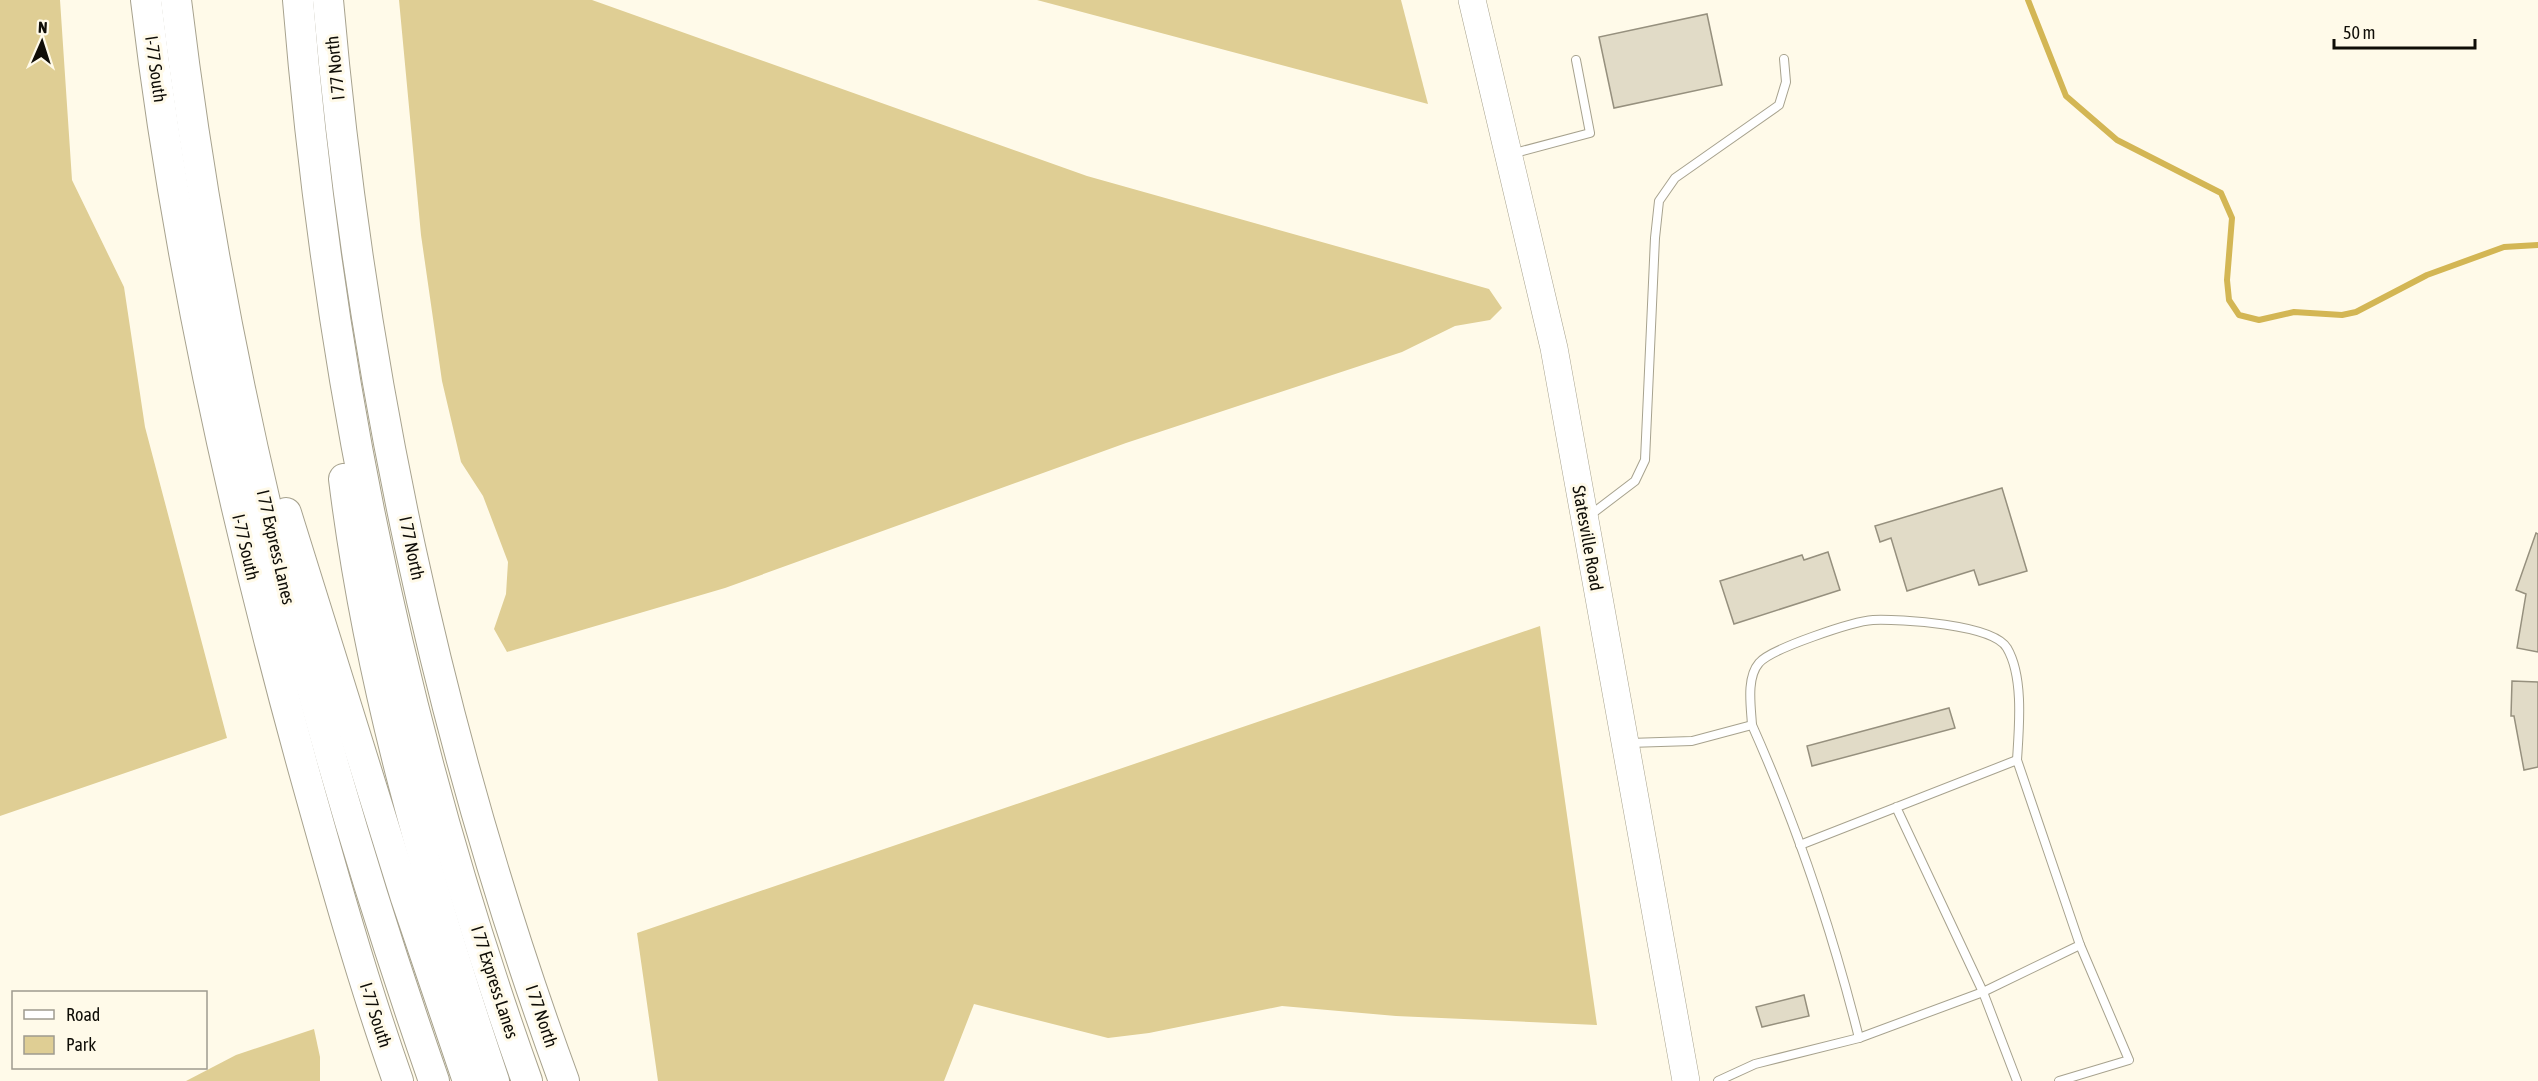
<svg xmlns="http://www.w3.org/2000/svg" width="2538" height="1081" viewBox="0 0 2538 1081" font-family="'Asap Condensed',sans-serif">
  <style>
    .green { fill: #dfce94 }
    .lines { fill: none; stroke-linecap: round; stroke-linejoin: round }
    .stream { stroke: #d3b654; stroke-width: 6 }
    .building { fill: #e1dbc7; stroke: #96907e; stroke-width: 1.5 }
    .lane-casing { stroke: #a7a28e; stroke-width: 10 }
    .primary-casing { stroke: #a7a28e; stroke-width: 28 }
    .highway-casing { stroke: #a7a28e; stroke-width: 32 }
    .lane { stroke: #fff; stroke-width: 8 }
    .primary { stroke: #fff; stroke-width: 27 }
    .highway { stroke: #fff; stroke-width: 30 }
    .labels { text-anchor: middle; dominant-baseline: central; stroke-width: 6; stroke-linejoin: round; paint-order: stroke }
    .street-label { font-size: 18px; fill: #0f0d07; stroke: #fffae9 }
  </style>
  <rect width="100%" height="100%" fill="#fffae9"/>
  <g class="green">
    <polygon points="0,0 60,0 72,180 124,287 145,427 227,738 0,816"/>
    <polygon points="399,0 592,0 1087,176 1489,289 1502,308 1490,320 1455,326 1402,352 1126,443 725,588 507,652 494,629 506,594 508,562 483,496 461,462 442,381 421,235"/>
    <polygon points="1037,0 1401,0 1428,104"/>
    <polygon points="1540,626 1597,1025 1396,1016 1282,1006 1149,1033 1108,1038 974,1004 944,1081 658,1081 637,933"/>
    <polygon points="314,1029 320,1057 320,1081 186,1081 236,1055"/>
  </g>
  <g class="lines">
    <polyline class="stream" points="2028,0 2066,96 2117,140 2221,193 2232,218 2227,280 2229,300 2239,315 2259,320 2294,312 2342,315 2356,312 2427,275 2504,247 2538,245"/>
  </g>
  <g class="building">
    <polygon points="1707,14 1722,85 1614,108 1599,37"/>
    <polygon points="2002,488 2027,571 1979,585 1974,570 1907,591 1891,538 1880,542 1875,526"/>
    <polygon points="2536,533 2538,534 2538,652 2517,648 2526,594 2516,590"/>
    <polygon points="1828,552 1840,590 1734,624 1720,581 1802,555 1804,560"/>
    <polygon points="2512,681 2538,682 2538,767 2524,770 2514,716 2511,716"/>
    <polygon points="1949,708 1955,728 1812,766 1807,746"/>
    <polygon points="1804,995 1809,1016 1762,1027 1756,1007"/>
  </g>
  <g class="lines">
    <g class="lane-casing">
      <g id="lane">
        <polyline points="1511,154 1590,133 1576,60"/>
        <polyline points="1589,516 1635,481 1645,460 1655,238 1659,201 1675,178 1779,105 1786,82 1784,59"/>
        <path d="M1752,725C1751,707 1746,678 1759,663C1770,649 1854,621 1873,620C1900,619 1993,624 2007,648C2024,677 2019,728 2017,760"/>
        <path d="M1629,743L1692,741L1752,725C1797,826 1832,930 1859,1038L1983,992L2017,1081"/>
        <polyline points="1800,845 2017,760 2080,945 1983,992 1896,807"/>
        <polyline points="1718,1081 1755,1064 1859,1038"/>
        <polyline points="2059,1081 2129,1060 2080,945"/>
      </g>
    </g>
    <g class="primary-casing">
      <polyline id="primary" points="1472,0 1554,348 1686,1081"/>
    </g>
    <g class="highway-casing">
      <g id="highway">
        <path d="M146,0C177,261 234,518 304,771C333,875 362,979 398,1081"/>
        <path d="M176,0C220,369 312,731 434,1081"/>
        <path d="M298,0C328,368 402,733 527,1081"/>
        <path d="M328,0C360,367 437,735 564,1081"/>
        <path d="M344,479C370,689 427,881 494,1081"/>
        <polyline points="286,513 406,898 468,1081"/>
      </g>
    </g>
    <use href="#lane" class="lane"/>
    <use href="#primary" class="primary"/>
    <use href="#highway" class="highway"/>
  </g>
  <g class="labels">
    <g class="street-label">
      <text transform="translate(335 68) rotate(-96)">I 77 North</text>
      <text transform="translate(156 69) rotate(82)">I-77 South</text>
      <text transform="translate(1588 538) rotate(80)">Statesville Road</text>
      <text transform="translate(246 547) rotate(77)">I-77 South</text>
      <text transform="translate(276 547) rotate(77)">I 77 Express Lanes</text>
      <text transform="translate(412 548) rotate(78)">I 77 North</text>
      <text transform="translate(495 982) rotate(72)">I 77 Express Lanes</text>
      <text transform="translate(376 1015) rotate(72)">I-77 South</text>
      <text transform="translate(542 1016) rotate(71)">I 77 North</text>
    </g>
  </g>
  <rect x="12" y="991" width="195" height="78" fill="#fffae9" stroke="#9f9b8f" stroke-width="1.5"/>
  <rect x="24" y="1010" width="30" height="9" fill="#ffffff" stroke="#9f9b8f" stroke-width="1.5"/>
  <text x="66" y="1021" font-size="18" fill="#0f0d07">Road</text>
  <rect x="24" y="1036" width="30" height="18" fill="#dfce94" stroke="#9f9b8f" stroke-width="1.5"/>
  <text x="66" y="1051" font-size="18" fill="#0f0d07">Park</text>
  <g transform="translate(42 42) rotate(3)" stroke="#fffae9" stroke-width="4.5" paint-order="stroke">
  <path d="M0-4.5L10 22L0 15L-10 22Z" fill="#0f0d07"/>
  <text y="-9" font-size="16" font-weight="bold" text-anchor="middle" fill="#0f0d07">N</text>
  </g>
  <path d="M2334 39v9h141v-9" fill="none" stroke="#0f0d07" stroke-width="3"/>
  <text x="2343" y="39" font-size="18" fill="#0f0d07" stroke="#fffae9" stroke-width="4.5" paint-order="stroke">50 m</text>
</svg>
